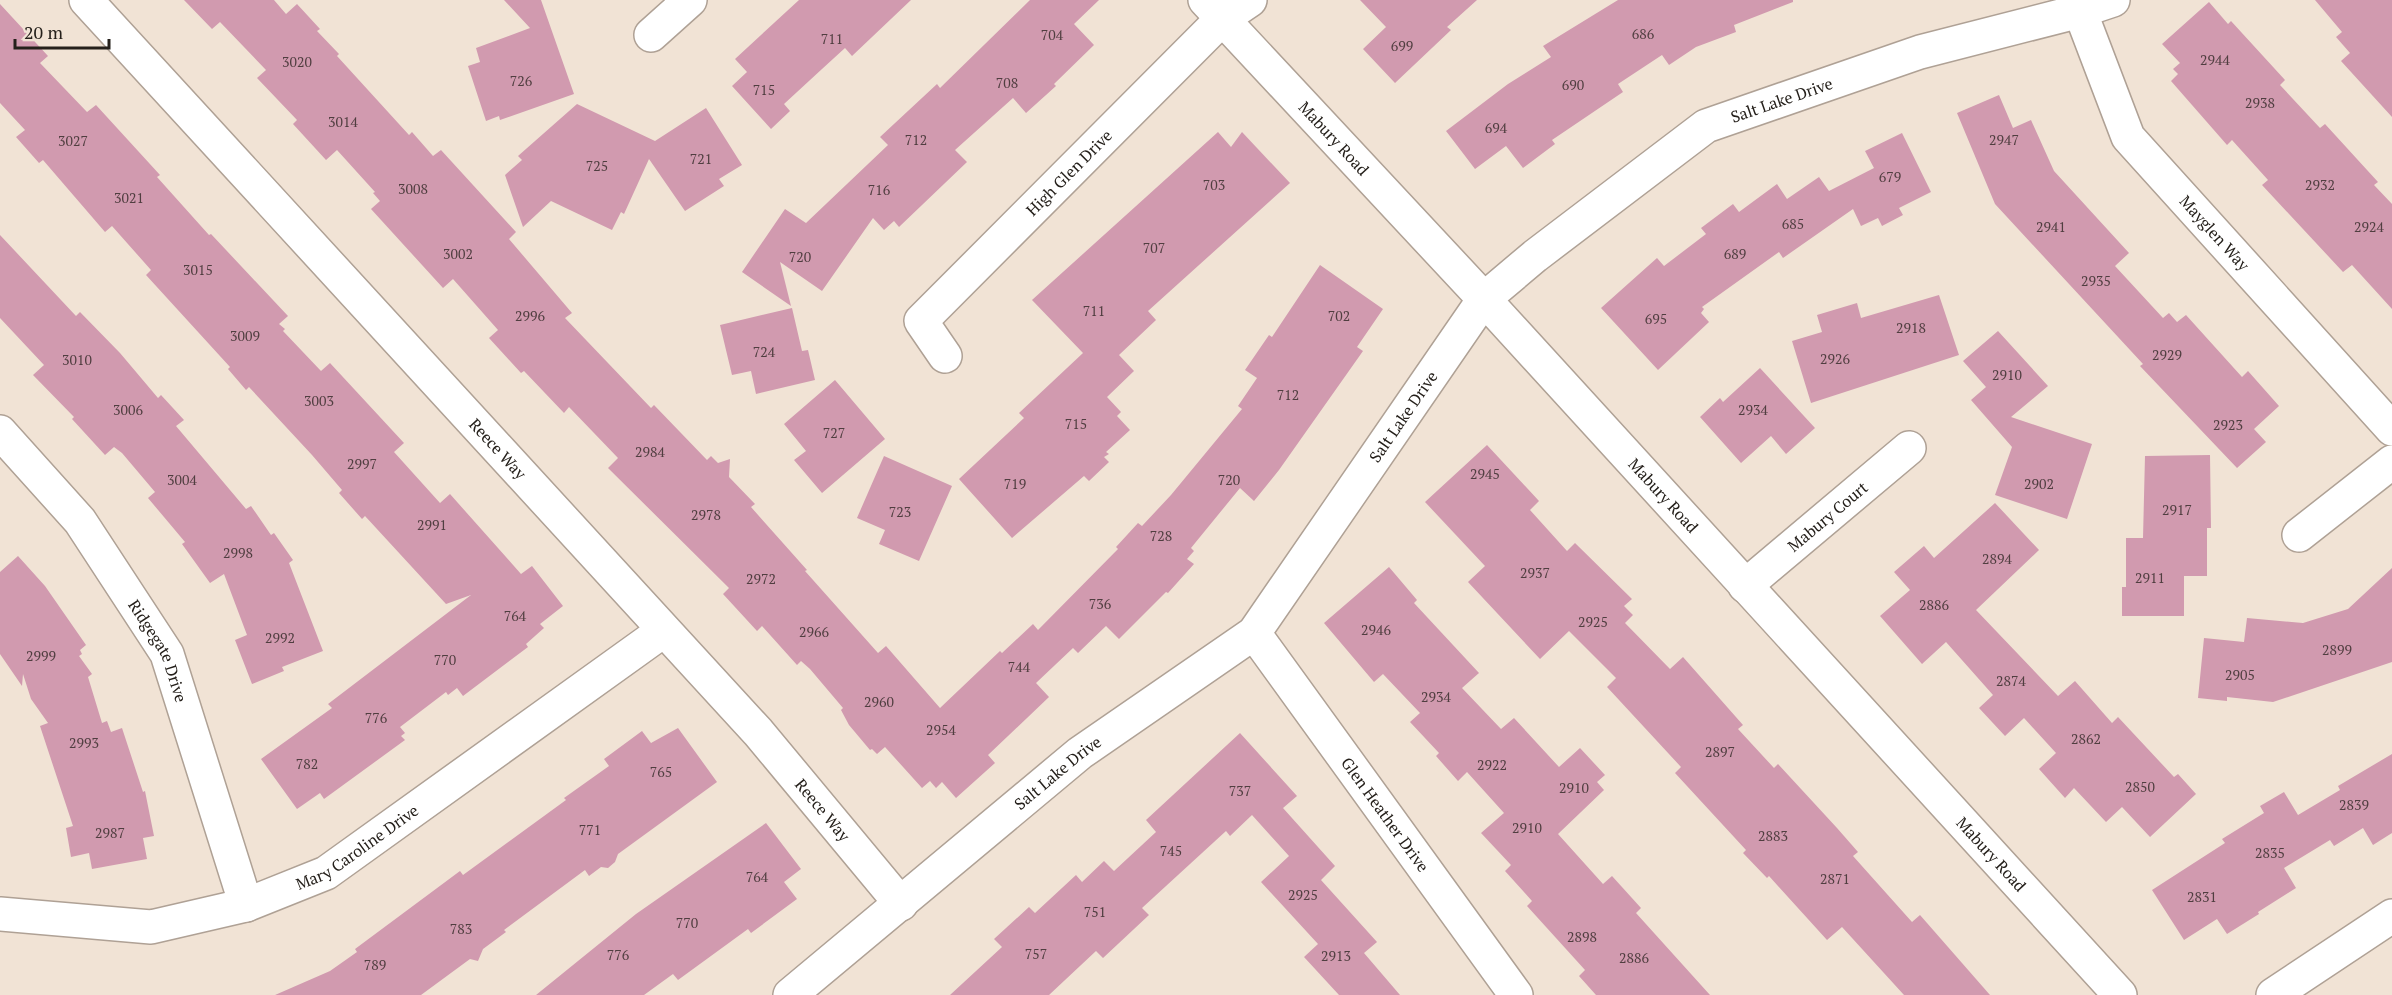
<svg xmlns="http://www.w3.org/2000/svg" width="2392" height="995" viewBox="0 0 2392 995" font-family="'PT Serif',serif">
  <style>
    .building { fill: #d19aaf }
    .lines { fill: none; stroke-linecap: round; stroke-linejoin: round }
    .minor-casing { stroke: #afa195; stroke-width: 36 }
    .major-casing { stroke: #afa195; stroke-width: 36 }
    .minor { stroke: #fff; stroke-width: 33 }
    .major { stroke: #fff; stroke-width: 33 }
    .labels { text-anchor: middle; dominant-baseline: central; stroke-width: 6; stroke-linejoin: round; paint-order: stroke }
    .number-label { font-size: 14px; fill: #503e40 }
    .street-label { font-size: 16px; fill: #25201b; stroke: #f1e3d5 }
  </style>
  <rect width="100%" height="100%" fill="#f1e3d5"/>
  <g class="building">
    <polygon points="184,0 274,0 286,14 297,4 320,29 317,31 339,54 337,56 409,135 412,132 433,156 441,150 516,232 509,239 572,313 565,318 651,408 654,405 707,460 711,456 718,463 730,459 729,477 755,504 751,507 807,570 805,571 878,653 886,646 940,708 1000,651 1002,653 1033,624 1038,630 1118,549 1116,547 1138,523 1142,526 1171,495 1242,409 1238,406 1257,378 1245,370 1269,335 1272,337 1320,265 1383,309 1357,347 1363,351 1279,470 1254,501 1240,488 1191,548 1194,551 1187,559 1194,564 1168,593 1166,592 1119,639 1106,626 1078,653 1073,648 1036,683 1049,697 988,755 995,763 956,798 942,782 936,788 930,781 922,788 885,747 877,754 872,749 870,750 849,725 841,710 843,708 810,669 801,661 797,665 762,626 757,631 723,594 729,588 608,468 618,458 569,407 564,413 524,371 521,373 489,338 498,330 453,279 443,288 371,209 380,201 373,193 375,192 337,150 326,160 293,124 297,120 257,78 266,70 220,22 212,29"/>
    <polygon points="504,0 541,0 574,94 500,120 499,116 486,121 468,66 480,62 476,48 530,28"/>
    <polygon points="799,0 911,0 852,56 845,48 822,69 784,104 790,111 771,129 732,86 747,72 735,59"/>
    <polygon points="1030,0 1099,0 1074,24 1094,45 1054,84 1056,86 1026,113 1013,98 955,150 967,162 899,227 894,221 884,230 873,218 822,291 780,262 791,306 742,272 785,209 806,223 888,145 880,137 937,84 940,88"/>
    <polygon points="1360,0 1477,0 1447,27 1451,30 1395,83 1363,49 1386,27"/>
    <polygon points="1618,0 1793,0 1793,2 1734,25 1736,32 1696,47 1669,65 1662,55 1618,84 1623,92 1552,140 1555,144 1523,168 1506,146 1475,169 1446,131 1508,84 1551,57 1543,46"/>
    <polygon points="2315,0 2392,0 2392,117 2341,61 2350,53 2336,37 2342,32"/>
    <polygon points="2209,2 2228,24 2231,21 2285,80 2280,85 2320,128 2325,124 2378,182 2374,185 2392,204 2392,309 2352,265 2343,272 2262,185 2268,180 2232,140 2227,145 2171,81 2178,74 2173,69 2180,63 2162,44"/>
    <polygon points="0,4 48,56 40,63 87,112 96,105 160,175 157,177 209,235 211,234 288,316 279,324 285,329 283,331 321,371 330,363 404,443 394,452 440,503 450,494 521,574 532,566 563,606 540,624 544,628 526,644 528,647 463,696 457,688 448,695 446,692 400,727 405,733 401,736 405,740 324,799 320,793 297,809 261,759 332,708 328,704 471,595 446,604 365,516 362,519 339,493 342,490 312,455 249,387 246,390 228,369 230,367 146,275 151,270 112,226 105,232 43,160 39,163 16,137 25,130 0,103"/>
    <polygon points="1999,95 2013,128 2031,120 2054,171 2129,253 2115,266 2163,318 2169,313 2177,322 2186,315 2242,377 2248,371 2279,406 2254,429 2266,442 2237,468 2140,366 2143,364 1995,204 1957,113"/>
    <polygon points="577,104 655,141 706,108 742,165 719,179 724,186 685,211 649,159 624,214 621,212 612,230 551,201 523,227 505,175 522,160 518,156"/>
    <polygon points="1218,132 1231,147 1242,132 1290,183 1148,311 1156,320 1119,355 1134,371 1107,397 1121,412 1117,416 1130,430 1106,452 1109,454 1104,457 1109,462 1089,481 1084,476 1012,538 959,479 1024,418 1019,413 1083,353 1032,300"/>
    <polygon points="1902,133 1931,192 1899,208 1903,215 1882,226 1878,218 1861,226 1853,209 1783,258 1779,252 1702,307 1704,309 1701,313 1709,322 1658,370 1601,308 1657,258 1664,266 1706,234 1701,228 1733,204 1739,212 1777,184 1787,199 1819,177 1829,191 1874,168 1865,151"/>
    <polygon points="0,235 76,316 80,312 120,353 158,398 161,395 184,420 176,426 246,509 251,506 271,535 274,533 293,560 289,563 323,651 282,667 284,671 252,684 235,640 247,635 224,574 210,583 182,544 185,542 148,498 155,492 122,453 114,447 105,455 72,419 74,417 33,375 44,365 0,318"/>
    <polygon points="1939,295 1959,355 1811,403 1792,341 1822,332 1817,315 1857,303 1861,318"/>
    <polygon points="792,308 802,351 808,350 815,380 756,394 751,371 732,375 720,325"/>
    <polygon points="1998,331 2048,386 2011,417 2092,444 2067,519 1995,495 2012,447 1971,400 1986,387 1963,361"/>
    <polygon points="1760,368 1815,428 1786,454 1771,436 1741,463 1700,417 1720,398 1723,402"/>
    <polygon points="835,380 885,439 822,493 794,460 806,451 784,424"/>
    <polygon points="1487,445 1539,501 1530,510 1567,551 1575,543 1632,599 1624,606 1633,615 1625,623 1670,669 1683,657 1743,725 1738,729 1774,768 1778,764 1837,828 1858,852 1853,856 1912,922 1920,915 1990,995 1904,995 1842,927 1827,940 1769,876 1767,878 1743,853 1746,850 1675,773 1681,767 1607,687 1616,678 1569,631 1540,659 1468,582 1485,566 1425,502"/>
    <polygon points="2210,455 2211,528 2207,528 2207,576 2184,576 2184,616 2122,616 2122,587 2126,587 2126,538 2143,538 2145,456"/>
    <polygon points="884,456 952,486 919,561 879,544 885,530 857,518"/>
    <polygon points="1995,503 2039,550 1976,610 2058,696 2075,681 2112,723 2118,717 2174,777 2178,774 2196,794 2150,837 2122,807 2106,822 2074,788 2065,798 2039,769 2056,753 2024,718 2005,736 1979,708 1993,695 1946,642 1922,664 1880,616 1910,590 1894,572 1924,546 1934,558"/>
    <polygon points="18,556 45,586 86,645 80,650 82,654 79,656 92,674 88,677 102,723 107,721 111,732 122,728 143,792 145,791 154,836 143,838 147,859 92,869 89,853 71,857 66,828 73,826 40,726 48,723 31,699 23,674 22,686 0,654 0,572"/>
    <polygon points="1389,567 1417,600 1414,603 1479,673 1462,688 1501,729 1514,718 1559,767 1580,748 1605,775 1597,782 1604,790 1558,834 1603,884 1612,876 1641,908 1636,913 1710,995 1596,995 1579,976 1585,970 1527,906 1532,901 1505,871 1511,865 1481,833 1504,813 1467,772 1458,781 1436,756 1439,753 1410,722 1420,713 1383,674 1374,682 1324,623"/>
    <polygon points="2392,568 2392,662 2273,702 2227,697 2227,701 2198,698 2204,638 2244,642 2247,618 2303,623 2348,609"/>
    <polygon points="678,728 717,782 618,854 615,862 608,868 601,867 589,876 585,870 504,930 506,932 483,949 478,961 470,959 421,995 275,995 330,971 357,952 355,949 460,871 463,875 566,800 564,798 609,766 604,759 642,731 651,743"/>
    <polygon points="1240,733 1297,796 1283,808 1335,866 1321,880 1377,942 1364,953 1400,995 1339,995 1304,957 1318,944 1261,882 1289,856 1252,815 1230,836 1226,831 1142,908 1149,915 1103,958 1096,951 1049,995 950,995 1002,947 994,939 1029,907 1035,913 1076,875 1082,882 1104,861 1114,871 1156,832 1146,820"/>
    <polygon points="2392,754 2392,833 2373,845 2363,828 2334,846 2330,840 2284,868 2296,888 2258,912 2259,914 2227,934 2217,919 2184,940 2152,890 2225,843 2222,839 2264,813 2260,806 2284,792 2298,815 2340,790 2338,786"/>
    <polygon points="766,823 801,869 784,882 797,899 751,933 748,929 678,980 673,974 644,995 536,995 636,914"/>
  </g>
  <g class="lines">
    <g class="minor-casing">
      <g id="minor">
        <path id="s1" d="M86,0L758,732L901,904"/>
        <path id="s2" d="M2080,11L2128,137L2392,429"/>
        <polyline points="651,35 690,0"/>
        <path id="s3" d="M945,356L921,321L1222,19L1250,0"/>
        <path id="s4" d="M0,432L80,521L167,654L246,905"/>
        <polyline points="2299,535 2392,462"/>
        <path id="s5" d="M1745,586L1909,448"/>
        <path id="s6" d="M1254,633L1516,995"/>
        <path id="s7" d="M0,914L151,927L246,905L326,873L663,631"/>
        <path id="s8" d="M790,995L1080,753L1254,633L1484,299L1535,256L1706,126L1920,52L2080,11L2113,0"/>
        <polyline points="2273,995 2392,916"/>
      </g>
    </g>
    <g class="major-casing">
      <g id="major">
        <path id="s9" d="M1205,0L1484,299L2120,995"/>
      </g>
    </g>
    <use href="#minor" class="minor"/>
    <use href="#major" class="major"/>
  </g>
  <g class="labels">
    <g class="number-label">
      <text x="1643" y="33">686</text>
      <text x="1052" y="34">704</text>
      <text x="832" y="38">711</text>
      <text x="1402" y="45">699</text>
      <text x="2215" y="59">2944</text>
      <text x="297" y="61">3020</text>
      <text x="521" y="80">726</text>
      <text x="1007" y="82">708</text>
      <text x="1573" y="84">690</text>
      <text x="764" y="89">715</text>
      <text x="2260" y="102">2938</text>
      <text x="343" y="121">3014</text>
      <text x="1496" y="127">694</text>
      <text x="916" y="139">712</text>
      <text x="2004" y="139">2947</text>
      <text x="73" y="140">3027</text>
      <text x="701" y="158">721</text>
      <text x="597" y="165">725</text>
      <text x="1890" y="176">679</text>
      <text x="1214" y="184">703</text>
      <text x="2320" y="184">2932</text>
      <text x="413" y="188">3008</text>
      <text x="879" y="189">716</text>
      <text x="129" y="197">3021</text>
      <text x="1793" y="223">685</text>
      <text x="2051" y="226">2941</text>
      <text x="2369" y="226">2924</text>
      <text x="1154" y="247">707</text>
      <text x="458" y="253">3002</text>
      <text x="1735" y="253">689</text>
      <text x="800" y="256">720</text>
      <text x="198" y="269">3015</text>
      <text x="2096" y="280">2935</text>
      <text x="1094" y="310">711</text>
      <text x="530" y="315">2996</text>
      <text x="1339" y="315">702</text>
      <text x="1656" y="318">695</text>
      <text x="1911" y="327">2918</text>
      <text x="245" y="335">3009</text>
      <text x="764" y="351">724</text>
      <text x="2167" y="354">2929</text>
      <text x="1835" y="358">2926</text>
      <text x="77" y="359">3010</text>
      <text x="2007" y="374">2910</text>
      <text x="1288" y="394">712</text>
      <text x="319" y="400">3003</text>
      <text x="128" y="409">3006</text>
      <text x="1753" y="409">2934</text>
      <text x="1076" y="423">715</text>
      <text x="2228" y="424">2923</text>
      <text x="834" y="432">727</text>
      <text x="650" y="451">2984</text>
      <text x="362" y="463">2997</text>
      <text x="1485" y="473">2945</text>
      <text x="182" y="479">3004</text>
      <text x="1229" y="479">720</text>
      <text x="1015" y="483">719</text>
      <text x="2039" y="483">2902</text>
      <text x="2177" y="509">2917</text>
      <text x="900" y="511">723</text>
      <text x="706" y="514">2978</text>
      <text x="432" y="524">2991</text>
      <text x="1161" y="535">728</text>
      <text x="238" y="552">2998</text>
      <text x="1997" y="558">2894</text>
      <text x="1535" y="572">2937</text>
      <text x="2150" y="577">2911</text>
      <text x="761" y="578">2972</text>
      <text x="1100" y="603">736</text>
      <text x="1934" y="604">2886</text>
      <text x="515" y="615">764</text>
      <text x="1593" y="621">2925</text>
      <text x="1376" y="629">2946</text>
      <text x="814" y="631">2966</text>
      <text x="280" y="637">2992</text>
      <text x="2337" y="649">2899</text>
      <text x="41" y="655">2999</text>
      <text x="445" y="659">770</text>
      <text x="1019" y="666">744</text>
      <text x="2240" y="674">2905</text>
      <text x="2011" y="680">2874</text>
      <text x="1436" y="696">2934</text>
      <text x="879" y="701">2960</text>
      <text x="376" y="717">776</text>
      <text x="941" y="729">2954</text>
      <text x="2086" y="738">2862</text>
      <text x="84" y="742">2993</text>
      <text x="1720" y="751">2897</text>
      <text x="307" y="763">782</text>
      <text x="1492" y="764">2922</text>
      <text x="661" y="771">765</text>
      <text x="2140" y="786">2850</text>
      <text x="1574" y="787">2910</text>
      <text x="1240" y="790">737</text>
      <text x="2354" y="804">2839</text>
      <text x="1527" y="827">2910</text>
      <text x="590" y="829">771</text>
      <text x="110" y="832">2987</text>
      <text x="1773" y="835">2883</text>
      <text x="1171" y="850">745</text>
      <text x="2270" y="852">2835</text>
      <text x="757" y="876">764</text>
      <text x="1835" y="878">2871</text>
      <text x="1303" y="894">2925</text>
      <text x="2202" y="896">2831</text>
      <text x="1095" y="911">751</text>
      <text x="687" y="922">770</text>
      <text x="461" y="928">783</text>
      <text x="1582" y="936">2898</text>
      <text x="1036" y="953">757</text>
      <text x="618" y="954">776</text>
      <text x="1336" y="955">2913</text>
      <text x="1634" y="957">2886</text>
      <text x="375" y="964">789</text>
    </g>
    <g class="street-label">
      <text stroke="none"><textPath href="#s8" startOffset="1356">Salt Lake Drive</textPath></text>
      <text stroke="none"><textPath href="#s9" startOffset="189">Mabury Road</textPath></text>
      <text stroke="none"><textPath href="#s3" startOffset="252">High Glen Drive</textPath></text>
      <text stroke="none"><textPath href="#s2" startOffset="264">Mayglen Way</textPath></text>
      <text stroke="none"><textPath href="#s8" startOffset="852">Salt Lake Drive</textPath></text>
      <text stroke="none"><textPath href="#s1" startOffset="609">Reece Way</textPath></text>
      <text stroke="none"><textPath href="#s9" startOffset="675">Mabury Road</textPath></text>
      <text stroke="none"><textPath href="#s5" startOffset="108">Mabury Court</textPath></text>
      <text stroke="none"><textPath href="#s4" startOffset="272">Ridgegate Drive</textPath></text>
      <text stroke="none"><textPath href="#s8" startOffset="348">Salt Lake Drive</textPath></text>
      <text stroke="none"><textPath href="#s1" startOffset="1095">Reece Way</textPath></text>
      <text stroke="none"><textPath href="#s6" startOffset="224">Glen Heather Drive</textPath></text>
      <text stroke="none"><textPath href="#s7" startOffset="375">Mary Caroline Drive</textPath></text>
      <text stroke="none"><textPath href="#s9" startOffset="1161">Mabury Road</textPath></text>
    </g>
  </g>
  <path d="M15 39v9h94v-9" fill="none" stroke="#25201b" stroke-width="3"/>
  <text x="24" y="39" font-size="18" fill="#25201b" stroke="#f1e3d5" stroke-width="4.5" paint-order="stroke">20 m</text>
</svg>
